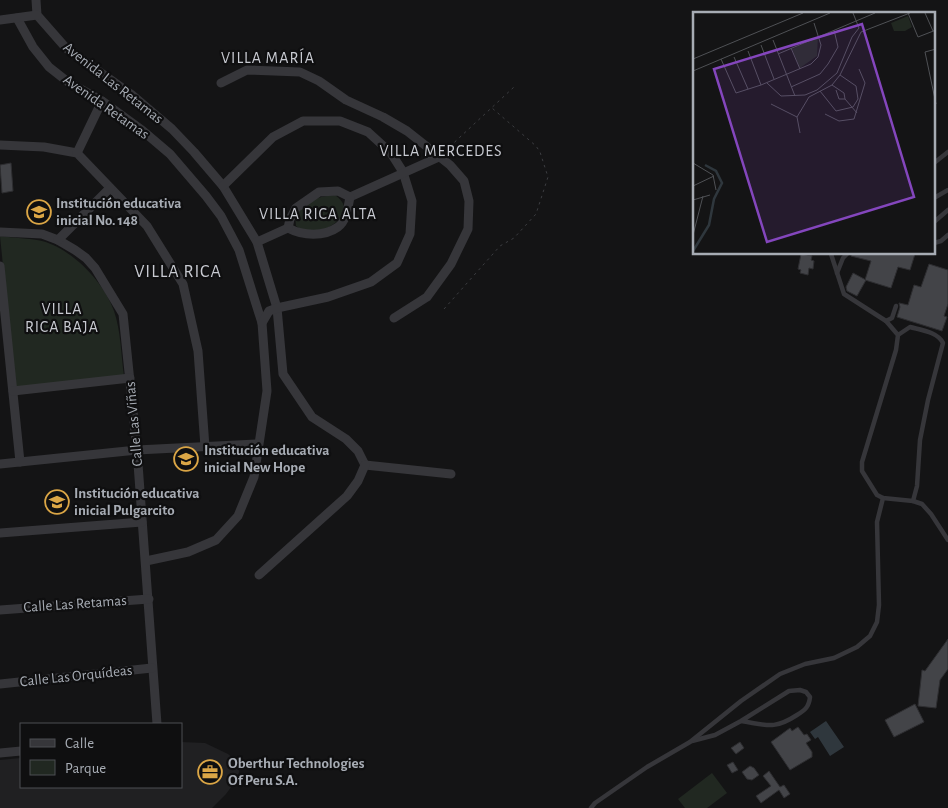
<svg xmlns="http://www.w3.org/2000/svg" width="948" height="808" viewBox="0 0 948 808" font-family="'Alegreya Sans',sans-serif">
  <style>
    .built { fill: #202022 }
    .green { fill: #212821 }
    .water { fill: #2f373d }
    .building { fill: #434448; stroke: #2e2e31 }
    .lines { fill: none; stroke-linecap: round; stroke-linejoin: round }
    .path { stroke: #3c3d41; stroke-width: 1; stroke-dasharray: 2.5 4; stroke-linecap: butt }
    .lane { stroke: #36363a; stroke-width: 4.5 }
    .street { stroke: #36363a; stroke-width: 9 }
    .labels { text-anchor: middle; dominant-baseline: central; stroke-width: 4.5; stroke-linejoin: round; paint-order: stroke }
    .street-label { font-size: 15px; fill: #a7acb4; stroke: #0f0f10 }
    .poi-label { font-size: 15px; font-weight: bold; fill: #a7acb4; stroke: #0f0f10; text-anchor: start }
    .neighbourhood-label { font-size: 16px; letter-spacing: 1px; fill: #c8cad1; stroke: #0f0f10 }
    .quarter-label { font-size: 18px; letter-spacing: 1px; fill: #c8cad1; stroke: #0f0f10 }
    .inset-river { fill: none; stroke: #2f373d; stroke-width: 2.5 }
    .inset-road { fill: none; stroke: #4f5155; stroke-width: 1 }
    .view { fill: #8446bd; fill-opacity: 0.15; stroke: #8446bd; stroke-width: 2.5 }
    .inset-edge { fill: none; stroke: #a7acb4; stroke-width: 2.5 }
  </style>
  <rect width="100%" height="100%" fill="#141415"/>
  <polygon class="built" points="181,742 205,743 228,754 241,765 237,779 226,794 212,808 0,808 0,760 21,758 21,787 181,787"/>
  <g class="green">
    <path d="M335,195C352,207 343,220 327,228C324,229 319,232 316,232C309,233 301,230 296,226L295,215C307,200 316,197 335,195Z"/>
    <path d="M0,236C14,238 29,238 42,241C72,249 104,282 114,311C121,331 121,355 124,376L15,387Z"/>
    <polygon points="712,773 727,793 707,808 685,808 678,799"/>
  </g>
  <polygon class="water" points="826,721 844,747 830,756 818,737 815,739 810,732"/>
  <g class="building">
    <polygon points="11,163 13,191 2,193 0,165"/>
    <polygon points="801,254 812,256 811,260 814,261 813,269 809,268 808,275 800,273 801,270 798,269"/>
    <polygon points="852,254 915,254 910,270 898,267 891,288 865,280 871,261 851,256"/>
    <polygon points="929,264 948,270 948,304 944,316 947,317 942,331 897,317 900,307 899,303 908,305 914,285 921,287"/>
    <polygon points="853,273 866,280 857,296 847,291 846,287"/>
    <polygon points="948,639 948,669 940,680 936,708 918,706 922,670 925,671"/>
    <polygon points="915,704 924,722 894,737 885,720"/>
    <polygon points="798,727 804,735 807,734 811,740 806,743 812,752 812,757 790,770 771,742 790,728 792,731"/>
    <polygon points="740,742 744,748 736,754 731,748"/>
    <polygon points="733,762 738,770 732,773 727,765"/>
    <polygon points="750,766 754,768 759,775 752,780 747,779 742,772"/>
    <polygon points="769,771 780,787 784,785 790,794 784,798 779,790 761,803 756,796 771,786 763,776"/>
  </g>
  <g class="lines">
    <g class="path">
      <polyline points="445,151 514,87"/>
      <polyline points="444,309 500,246 514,238 536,214 548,177 540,152 536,146 492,108"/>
    </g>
    <g class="lane">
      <polyline points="934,163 948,152"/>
      <polyline points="934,198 948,190"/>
      <polyline points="934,222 948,210"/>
      <polyline points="934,243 941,241 948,235"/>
      <polyline points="831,254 844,294 886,321 898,335 896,350 862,462 862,471 877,495 883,498 913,501 922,504 931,514 948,540"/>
      <polyline points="837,273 843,258 847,254"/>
      <polyline points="886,321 892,318 896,306"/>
      <path d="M898,335L910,327C921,330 938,332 943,343L928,400L920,440L917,486L913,501"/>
      <path d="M692,741L715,735L741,721L789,691L800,690L806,692L810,697C809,707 805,710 797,715C774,730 767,725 741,721"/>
      <polyline points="591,808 595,803 647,767 690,742 741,701 780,674 805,664 834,658 857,647 870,636 877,622 879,605 877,522 883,498"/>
    </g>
    <g class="street">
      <polyline points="36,0 37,15 66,48 132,95 172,129 194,152 223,186 257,242 277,308 283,374 312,417 346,439 358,451 365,465"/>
      <polyline points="17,18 33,47 49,67 68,82 102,101 143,131 170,154 206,196 221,216 239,250 262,323 267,391 254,477 238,516 216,540 188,552 146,561"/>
      <polyline points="0,20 37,15"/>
      <polyline points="221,83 247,70 300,72 319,81 346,100 383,117 407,131 450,165 464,181 469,201 468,229 451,264 427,297 394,318"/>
      <polyline points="0,145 44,147 77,153 147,226 183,284 198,351 205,447"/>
      <polyline points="77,153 102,101"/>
      <polyline points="223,186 273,137 303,121 340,121 368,132 391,153 403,172 412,201 410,234 397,263 371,282 328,297 277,308 269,311 262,323"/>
      <polyline points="350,197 439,157"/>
      <path d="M288,228C303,236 324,237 338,227C347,220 348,207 350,197"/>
      <polyline points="288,228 290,219 296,208 319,192 338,191 350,197"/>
      <polyline points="0,232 42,234 58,240 75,250 86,258 95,268 123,314 137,450 157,724"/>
      <polyline points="58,240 110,188"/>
      <polyline points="257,242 288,228"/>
      <polyline points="0,266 20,462"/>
      <polyline points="13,391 130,378"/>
      <polyline points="0,464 137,450 258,444"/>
      <polyline points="365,465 451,474"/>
      <polyline points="0,533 142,522"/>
      <polyline points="259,575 347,496 358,481 365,465"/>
      <polyline points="0,610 149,599"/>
      <polyline points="0,684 152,668"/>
      <polyline points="0,753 21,751"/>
    </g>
  </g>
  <defs>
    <g id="school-ring" transform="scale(1.25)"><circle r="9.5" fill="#0f0f10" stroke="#dba646" stroke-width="1.5"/><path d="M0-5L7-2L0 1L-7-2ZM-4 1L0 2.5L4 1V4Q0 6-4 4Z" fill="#dba646"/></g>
    <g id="office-ring" transform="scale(1.25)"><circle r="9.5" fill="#0f0f10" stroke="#dba646" stroke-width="1.5"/><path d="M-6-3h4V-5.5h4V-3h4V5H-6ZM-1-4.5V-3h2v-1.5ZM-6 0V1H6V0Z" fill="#dba646"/></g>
  </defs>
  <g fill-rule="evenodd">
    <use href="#school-ring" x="39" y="212"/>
    <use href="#school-ring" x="186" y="459"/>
    <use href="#school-ring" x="57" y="502"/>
    <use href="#office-ring" x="210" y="772"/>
  </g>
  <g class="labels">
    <g class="street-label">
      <text transform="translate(113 83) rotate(38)">Avenida Las Retamas</text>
      <text transform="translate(106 107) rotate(35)">Avenida Retamas</text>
      <text transform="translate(134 424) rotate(-95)">Calle Las Viñas</text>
      <text transform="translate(75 604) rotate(-4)">Calle Las Retamas</text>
      <text transform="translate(76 676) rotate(-6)">Calle Las Orquídeas</text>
    </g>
    <g class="poi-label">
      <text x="56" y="203">Institución educativa<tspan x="56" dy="17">inicial No. 148</tspan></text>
      <text x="204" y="450">Institución educativa<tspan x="204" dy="17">inicial New Hope</tspan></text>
      <text x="74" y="493">Institución educativa<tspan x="74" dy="17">inicial Pulgarcito</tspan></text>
      <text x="228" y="763">Oberthur Technologies<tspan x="228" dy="17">Of Peru S.A.</tspan></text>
    </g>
    <g class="neighbourhood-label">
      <text x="268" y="58">VILLA MARÍA</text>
      <text x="441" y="151">VILLA MERCEDES</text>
      <text x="318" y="214">VILLA RICA ALTA</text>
      <text x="62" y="309">VILLA<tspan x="62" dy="18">RICA BAJA</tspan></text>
    </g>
    <g class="quarter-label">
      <text x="178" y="272">VILLA RICA</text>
    </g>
  </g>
  <g transform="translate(693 12)">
    <rect width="242" height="242" fill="#141415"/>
    <path d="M215,4L219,15L212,19H201L198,11ZM125,25L124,44L107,56L99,37Z" fill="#212821"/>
    <path class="inset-river" d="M0,239L16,213L21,187L29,171L23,159L12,153"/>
    <path class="inset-road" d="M160,1L166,16M215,1L225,25L243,18M232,1L240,19M80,28L102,84M68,33L81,67M98,36L107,57M243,37L232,40L243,92M55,39L68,73M85,42L182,1M41,45L55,77M0,47L110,1M28,47L43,81L68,73L118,52L125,45L128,33L121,11M0,59L137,1M74,71L88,84L112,83L124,78L144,61L159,25L166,16M139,73L151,81L152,87L164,101M98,75L127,62L135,52L145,35L141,18M143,78L146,87H152M127,79L143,99L160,95L165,87L163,74L147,63M78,92L104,105M132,102L146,109L161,107L172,71L166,57M104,105L116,85L139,73L147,63L168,20L217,1M104,105L107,121M0,151L20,163L23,178M0,174L21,164M0,188L17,183M0,223L10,184"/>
    <path class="view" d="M169,12L221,185L74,230L21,57Z"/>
    <rect width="242" height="242" class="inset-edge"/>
  </g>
  <rect x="20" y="723" width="162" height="65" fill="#0f0f10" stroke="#4c4e52"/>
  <rect x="30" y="739" width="25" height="8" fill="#36363a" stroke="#4c4e52"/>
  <text x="65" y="748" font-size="15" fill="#a7acb4">Calle</text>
  <rect x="30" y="760" width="25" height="15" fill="#212821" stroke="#4c4e52"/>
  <text x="65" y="773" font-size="15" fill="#a7acb4">Parque</text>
</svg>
